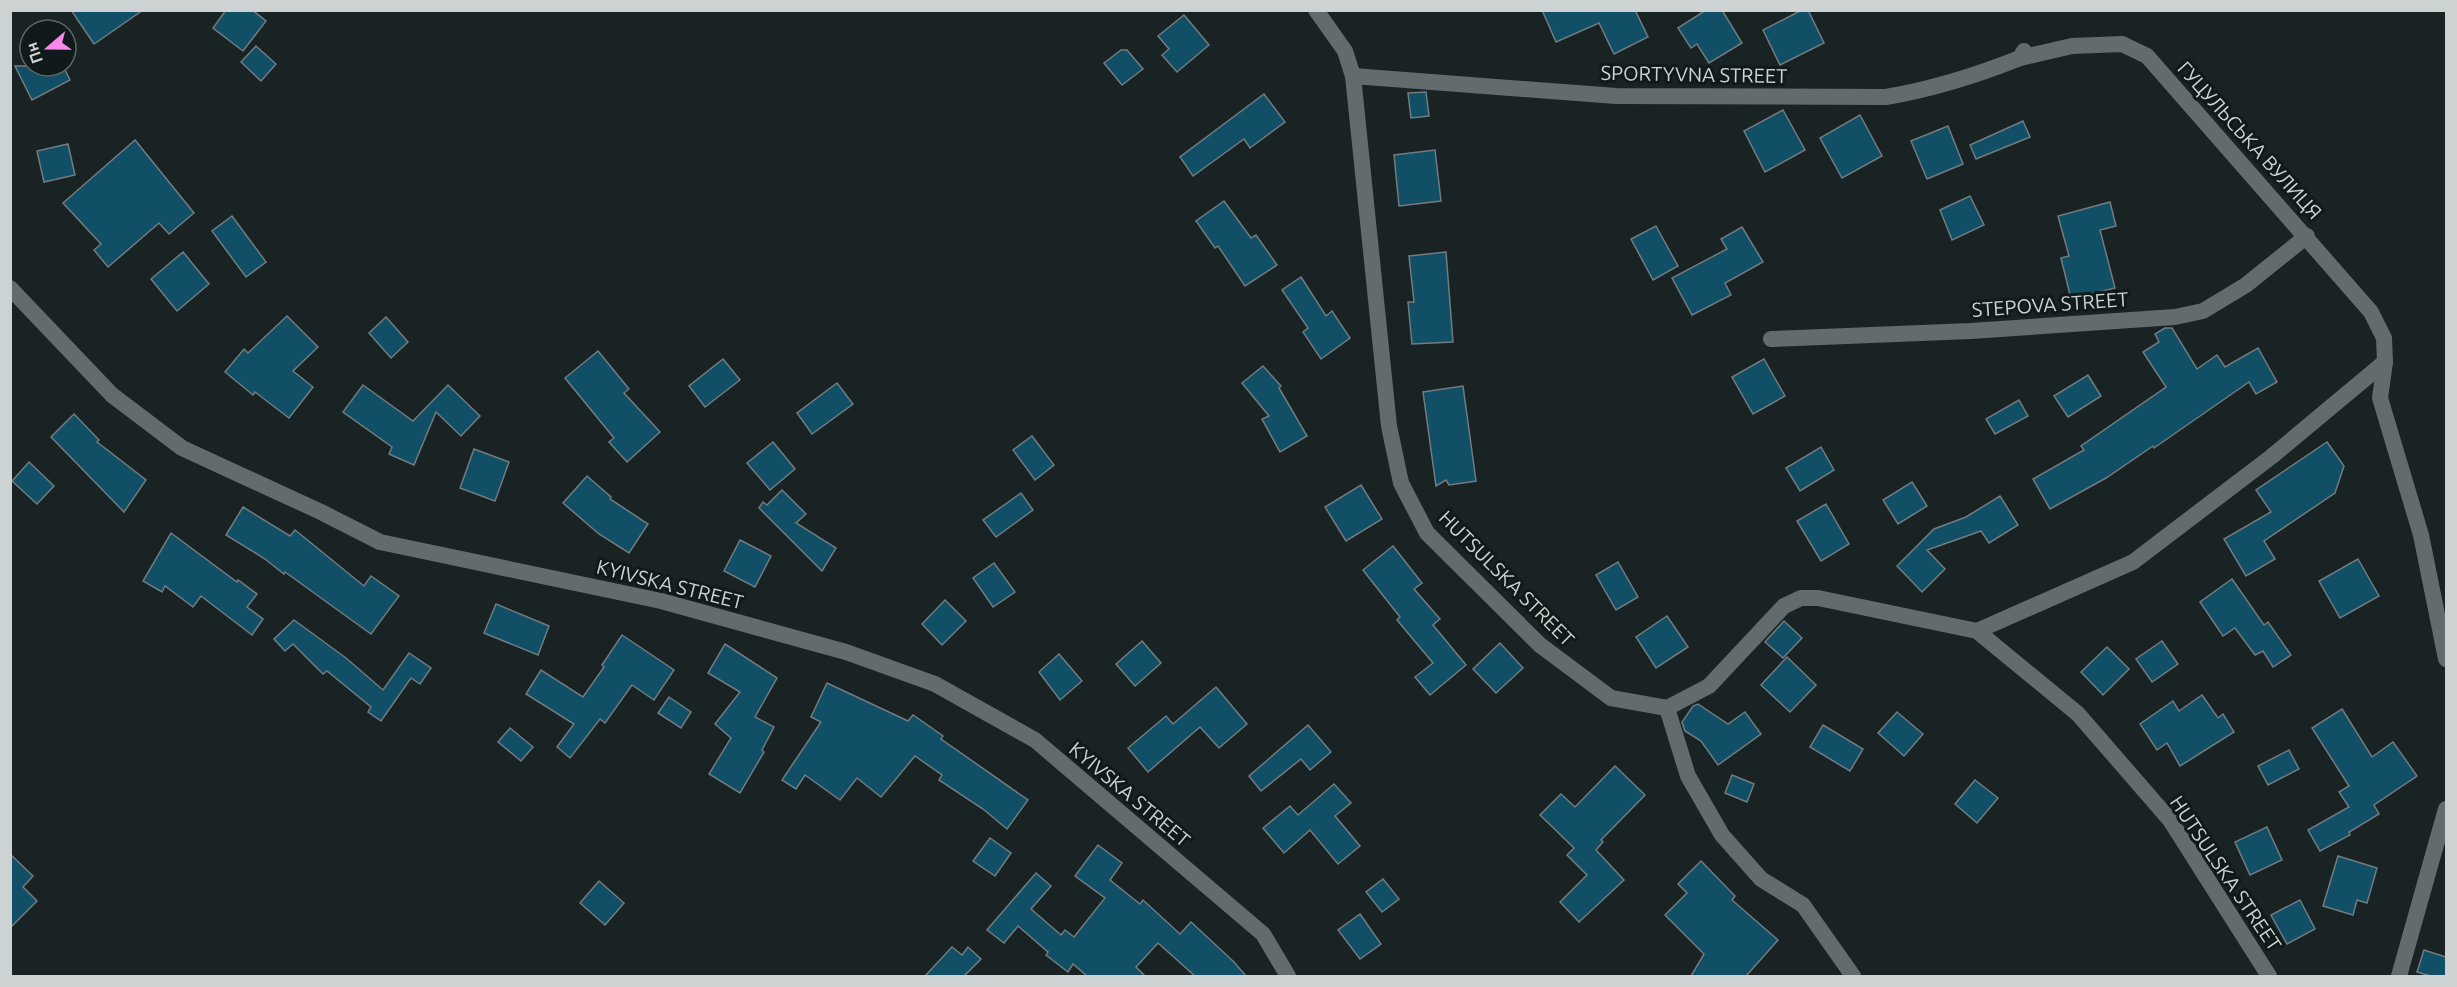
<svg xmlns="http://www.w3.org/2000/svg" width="2457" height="987" viewBox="0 0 2457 987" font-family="Ubuntu,sans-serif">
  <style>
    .building { fill: #104f65; stroke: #727b80; stroke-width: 1.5 }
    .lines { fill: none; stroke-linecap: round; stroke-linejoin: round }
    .minor { stroke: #626c6d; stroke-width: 16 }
    .labels { text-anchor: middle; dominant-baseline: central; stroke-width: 6; stroke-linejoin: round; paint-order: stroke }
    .street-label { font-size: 20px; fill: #cdd3d3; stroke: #111a1a }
  </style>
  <rect width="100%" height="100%" fill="#1a2323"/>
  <g class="building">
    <polygon points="71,10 143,10 94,44"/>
    <polygon points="226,10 252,10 266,21 243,51 213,28"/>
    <polygon points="1542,10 1635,10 1648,37 1614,54 1599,23 1556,42"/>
    <polygon points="1706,10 1722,10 1742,43 1709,63 1697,44 1691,48 1678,28"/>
    <polygon points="1802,10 1808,10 1824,43 1780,65 1763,30"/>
    <polygon points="1184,15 1209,45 1177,72 1162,55 1169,49 1158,36"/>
    <polygon points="256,46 276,64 261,81 241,62"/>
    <polygon points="1121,50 1127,50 1143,69 1122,85 1104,63"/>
    <polygon points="15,66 63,66 70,80 32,100"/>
    <polygon points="1426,92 1429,116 1411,118 1408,93"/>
    <polygon points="1264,94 1285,122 1250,148 1244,139 1193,176 1180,157"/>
    <polygon points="1783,110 1805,150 1765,172 1744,131"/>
    <polygon points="1860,115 1882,156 1842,178 1820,138"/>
    <polygon points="2023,121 2030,137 1976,159 1970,145"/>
    <polygon points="1948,126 1963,164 1927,179 1911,141"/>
    <polygon points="135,140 194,213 169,234 159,223 108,267 94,250 101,244 63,203"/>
    <polygon points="68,144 75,175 44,182 37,151"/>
    <polygon points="1435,150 1441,201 1399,206 1394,155"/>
    <polygon points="1970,196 1984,225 1952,240 1940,210"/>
    <polygon points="1224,201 1251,238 1256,235 1277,265 1245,286 1218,246 1215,248 1196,221"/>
    <polygon points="2110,202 2116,226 2100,230 2115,288 2071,299 2061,258 2069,256 2058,216"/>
    <polygon points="232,216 266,262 246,277 212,231"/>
    <polygon points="1656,226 1678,266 1653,280 1631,239"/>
    <polygon points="1742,227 1763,262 1725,283 1731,295 1692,315 1672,278 1727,249 1721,239"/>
    <polygon points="183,252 209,284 177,311 151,279"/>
    <polygon points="1446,252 1453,342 1412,344 1408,302 1414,302 1409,256"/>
    <polygon points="1301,277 1326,316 1332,311 1350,338 1321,359 1303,332 1308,328 1282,290"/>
    <polygon points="287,316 318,347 293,371 313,387 289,418 255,392 253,395 225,372 244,349 248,353"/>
    <polygon points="386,317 408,342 391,358 369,333"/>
    <polygon points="2165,328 2172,328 2197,369 2217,355 2225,367 2258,348 2277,382 2256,394 2249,382 2154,448 2153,446 2106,478 2050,509 2033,479 2084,450 2081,446 2166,387 2143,352 2159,342 2155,334"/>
    <polygon points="598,351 629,389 624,393 660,432 627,462 609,442 614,438 565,378"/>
    <polygon points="723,359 740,380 705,407 689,386"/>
    <polygon points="1764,359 1785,396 1753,414 1732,377"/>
    <polygon points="1263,366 1281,386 1279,388 1307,436 1280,452 1262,419 1269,416 1242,383"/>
    <polygon points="2088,375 2101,396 2068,417 2054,396"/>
    <polygon points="837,383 853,404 812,434 797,413"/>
    <polygon points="363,385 413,421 448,385 480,416 461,436 436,412 414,465 389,454 392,447 343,412"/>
    <polygon points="1463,386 1476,481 1449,485 1446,480 1436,486 1423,392"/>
    <polygon points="2019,400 2028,416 1995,434 1986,419"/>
    <polygon points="74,414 99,440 97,442 146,480 124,512 51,437"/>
    <polygon points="1032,436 1054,465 1035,480 1013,450"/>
    <polygon points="773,442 795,469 770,490 747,463"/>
    <polygon points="2327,442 2344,466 2335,493 2264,541 2275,559 2246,576 2224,539 2271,512 2256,490"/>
    <polygon points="1821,447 1834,470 1800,491 1786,468"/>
    <polygon points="474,449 509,462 495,501 460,488"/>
    <polygon points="29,462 54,486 37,504 12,481"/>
    <polygon points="587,476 611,497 610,499 648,524 629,553 599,534 563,503"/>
    <polygon points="1912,482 1927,506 1898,524 1883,500"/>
    <polygon points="1361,485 1382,519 1346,541 1325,507"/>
    <polygon points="782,490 806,514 796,523 836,548 822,571 759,508 763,502 767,505"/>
    <polygon points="1021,493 1033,510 996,537 983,520"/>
    <polygon points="2000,496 2018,525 1989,543 1981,531 1927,550 1945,569 1922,592 1897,566 1934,529 1966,517"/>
    <polygon points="1826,504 1849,544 1821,561 1797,521"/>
    <polygon points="243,507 290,536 295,530 364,586 371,576 399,596 371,634 285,572 284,574 265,559 226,535"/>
    <polygon points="171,533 237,582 238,580 257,594 247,607 263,619 252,635 201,596 193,607 165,586 162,592 143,581"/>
    <polygon points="740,540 771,556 755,587 724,571"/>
    <polygon points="1393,546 1422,583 1414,589 1440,619 1433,625 1466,665 1430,695 1415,677 1433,663 1397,620 1400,617 1363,570"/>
    <polygon points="2358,559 2379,596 2340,618 2319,581"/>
    <polygon points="1618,562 1638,597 1616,610 1596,575"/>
    <polygon points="994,563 1015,592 993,607 973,578"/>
    <polygon points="2232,579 2264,625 2268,622 2291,655 2273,667 2263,651 2255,655 2235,628 2223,636 2200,602"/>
    <polygon points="945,600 966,621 942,645 922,624"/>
    <polygon points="496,604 549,626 538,655 484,633"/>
    <polygon points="1667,616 1688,647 1656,668 1636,637"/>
    <polygon points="294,620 346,658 383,690 409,653 431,668 420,684 411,678 381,721 368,712 371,707 327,671 323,674 293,644 285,651 274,639"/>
    <polygon points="1784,621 1802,638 1783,658 1765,642"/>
    <polygon points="622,635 674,670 654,700 632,685 605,723 600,719 570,758 557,747 574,724 526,694 541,670 583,697 604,667 602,665"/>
    <polygon points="1142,641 1161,663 1135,686 1116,664"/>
    <polygon points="2162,641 2178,664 2152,682 2136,659"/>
    <polygon points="1500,643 1523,668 1496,693 1473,669"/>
    <polygon points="725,644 777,678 755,717 774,727 762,750 764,752 740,793 709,774 731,738 715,724 740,692 708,673"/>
    <polygon points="2107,647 2129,669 2103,695 2081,672"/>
    <polygon points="1059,654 1082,681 1060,700 1039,672"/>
    <polygon points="1787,657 1816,685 1790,712 1761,685"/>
    <polygon points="827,683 908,721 913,715 943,736 941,739 1028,800 1007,829 983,809 939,780 942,775 915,756 881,797 857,778 840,800 805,775 796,789 782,780 821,722 811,717"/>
    <polygon points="1216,687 1247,724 1219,748 1200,727 1148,772 1128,748 1166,716 1173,724"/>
    <polygon points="2202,695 2218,718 2223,714 2234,732 2180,766 2167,743 2157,750 2140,724 2173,701 2179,711"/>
    <polygon points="669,697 691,712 681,728 658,713"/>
    <polygon points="1698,704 1728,724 1745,712 1761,734 1718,765 1701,741 1685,731 1682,722 1693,706"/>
    <polygon points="2342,709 2372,757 2393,742 2417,776 2374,805 2379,814 2349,832 2350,835 2320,851 2308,830 2349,807 2339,792 2349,786 2312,728"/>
    <polygon points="1897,712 1923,734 1904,756 1878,733"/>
    <polygon points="1308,725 1331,752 1310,770 1301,759 1261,791 1249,776"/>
    <polygon points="1823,725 1863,749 1850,771 1810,747"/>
    <polygon points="510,728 533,747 521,761 498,742"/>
    <polygon points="2289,750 2299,769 2268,785 2258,766"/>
    <polygon points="1615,766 1645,795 1601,840 1603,842 1596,850 1624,880 1579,922 1560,902 1587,875 1567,855 1574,848 1540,815 1561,794 1575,807"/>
    <polygon points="1732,775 1754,784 1747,802 1725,793"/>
    <polygon points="1975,780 1998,798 1977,823 1955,804"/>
    <polygon points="1334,784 1351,803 1335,816 1360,846 1338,864 1310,830 1284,853 1263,828 1290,806 1298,815"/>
    <polygon points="2267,827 2282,860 2250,875 2235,842"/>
    <polygon points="990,838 1011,853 995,876 973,861"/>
    <polygon points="1098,845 1122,863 1110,880 1140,904 1143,900 1180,934 1191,922 1234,962 1246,976 1195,976 1158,943 1136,967 1145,976 1087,976 1073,964 1068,972 1046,955 1048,952 1018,926 1004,943 987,930 1036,873 1051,886 1031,909 1061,935 1065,930 1074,937 1105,898 1075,876"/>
    <polygon points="10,854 33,876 23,887 37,901 10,928"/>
    <polygon points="2338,856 2377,868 2367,903 2357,900 2353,915 2323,906"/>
    <polygon points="1701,861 1735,896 1732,900 1778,940 1746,976 1691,976 1704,954 1665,915 1687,893 1678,884"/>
    <polygon points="1383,879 1399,899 1382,912 1366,892"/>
    <polygon points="599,881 624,903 605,925 580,903"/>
    <polygon points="2300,900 2315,929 2287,944 2271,915"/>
    <polygon points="1360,914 1381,944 1360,959 1338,930"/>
    <polygon points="952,947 962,955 968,947 981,959 964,976 925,976"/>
    <polygon points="2424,950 2446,957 2446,976 2431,976 2417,972"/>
  </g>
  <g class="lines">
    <g class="minor">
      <polyline points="1316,10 1345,51 1353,76 1389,426 1401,483 1427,533 1540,645 1611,698 1667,708 1709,686 1784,606 1801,598 1818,598 1977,631 2078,714 2170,820 2269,976"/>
      <polyline points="2020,58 2072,46 2122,44 2147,56 2371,312 2384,338 2385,362 2380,398 2421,535 2446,659"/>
      <path d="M1353,76L1616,96L1886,97C1933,89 1975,76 2020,58L2024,51"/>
      <polyline points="10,288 112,395 182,448 321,512 380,542 661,601 846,652 935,684 1035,740 1263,934 1288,976"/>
      <polyline points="1771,339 1971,331 2175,317 2203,311 2246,285 2307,236"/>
      <polyline points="1977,631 2133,562 2271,457 2385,362"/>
      <polyline points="1667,708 1688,776 1722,835 1761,879 1803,905 1853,976"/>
      <polyline points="2399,976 2446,809"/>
    </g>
  </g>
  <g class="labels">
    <g class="street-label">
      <text transform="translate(1694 74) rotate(1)">SPORTYVNA STREET</text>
      <text transform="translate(2250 140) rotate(48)">ГУЦУЛЬСЬКА ВУЛИЦЯ</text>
      <text transform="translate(2050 304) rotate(-4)">STEPOVA STREET</text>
      <text transform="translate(1507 578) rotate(45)">HUTSULSKA STREET</text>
      <text transform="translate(670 584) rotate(14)">KYIVSKA STREET</text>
      <text transform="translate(1130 794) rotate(40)">KYIVSKA STREET</text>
      <text transform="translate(2226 873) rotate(56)">HUTSULSKA STREET</text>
    </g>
  </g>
  <rect width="2457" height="987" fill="none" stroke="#cdd3d3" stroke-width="24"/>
  <g transform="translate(48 48) rotate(250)"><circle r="28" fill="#111a1a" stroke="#5c6464" stroke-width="1.5"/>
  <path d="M0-4.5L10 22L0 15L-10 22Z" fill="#f888ea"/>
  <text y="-9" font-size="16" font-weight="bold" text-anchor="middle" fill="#cdd3d3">Пн</text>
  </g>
</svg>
